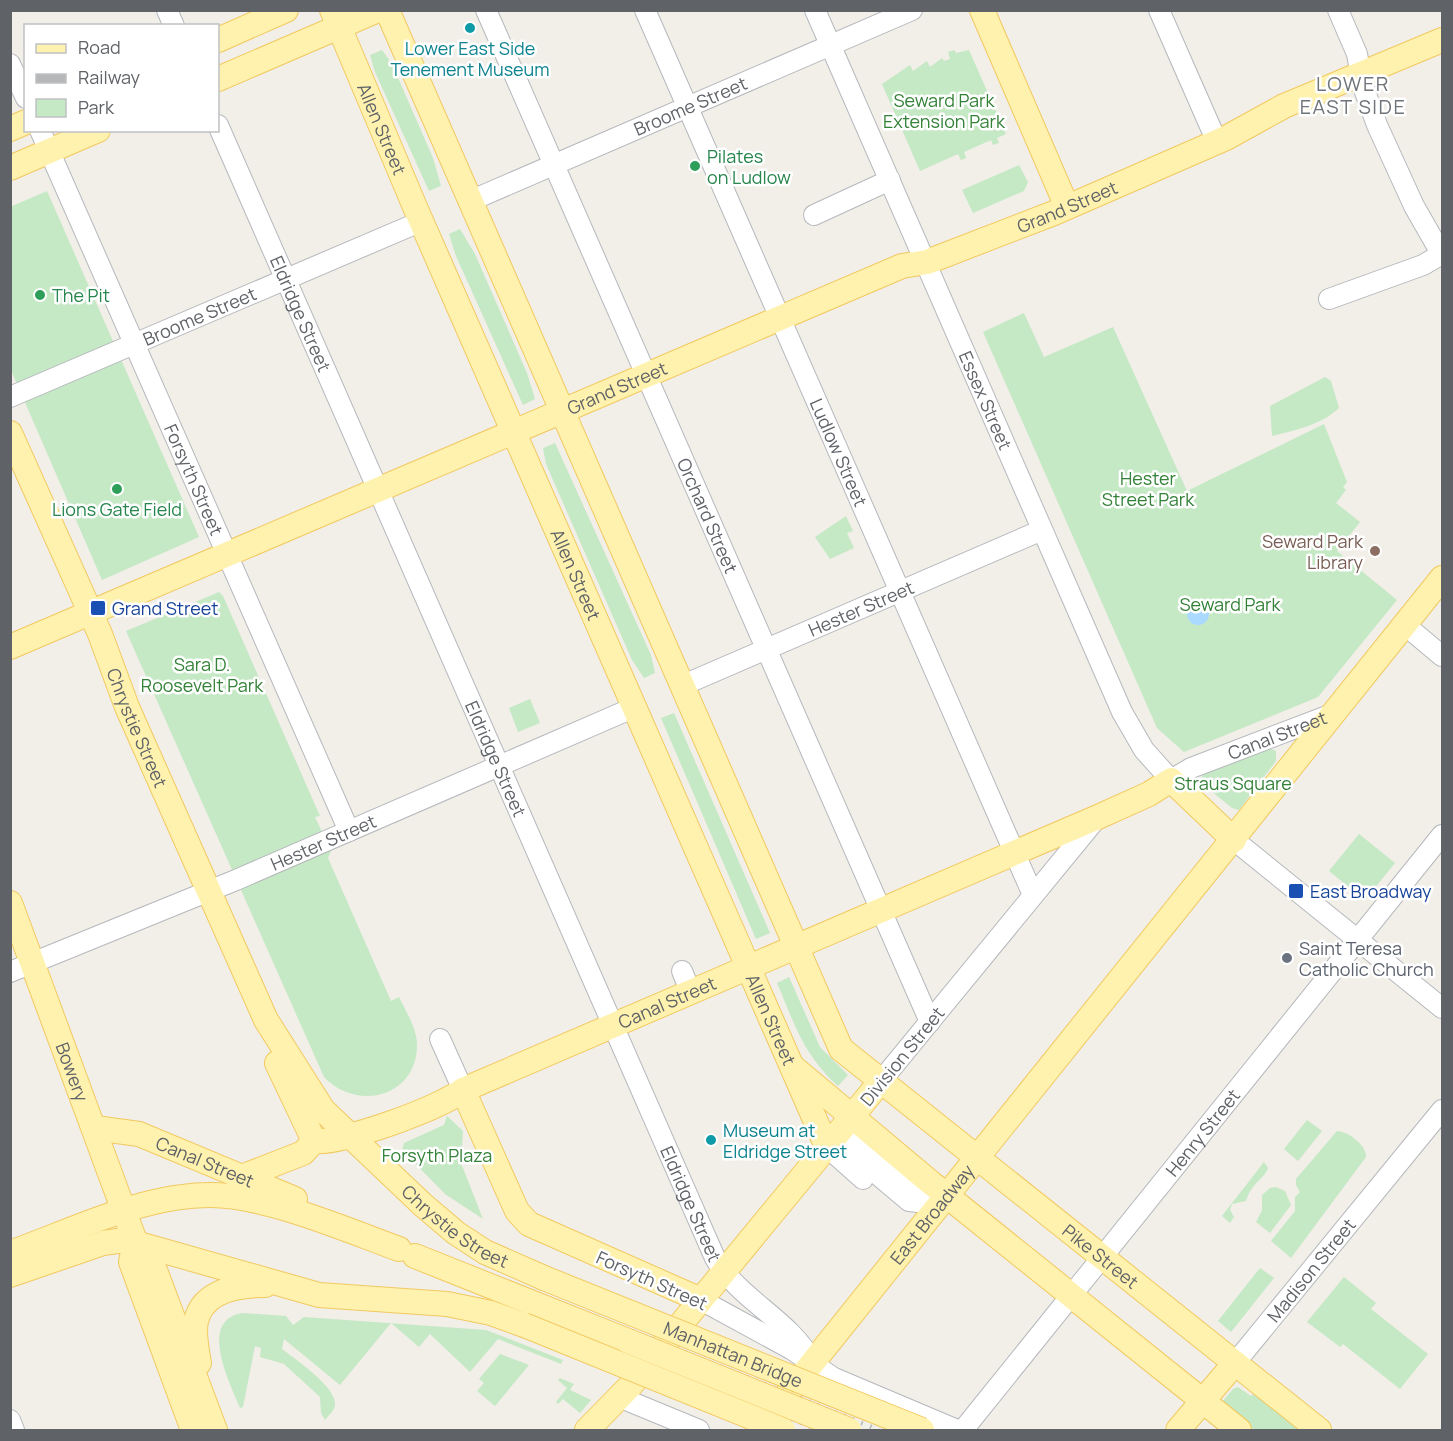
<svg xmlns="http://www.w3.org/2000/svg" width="1453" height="1441" viewBox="0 0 1453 1441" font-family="Manrope,sans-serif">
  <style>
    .green { fill: #c5e8c5 }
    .water { fill: #aadaff }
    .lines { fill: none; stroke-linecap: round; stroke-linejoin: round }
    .minor-casing { stroke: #b5b8bc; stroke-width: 22 }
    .major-casing { stroke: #f2c960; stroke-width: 26 }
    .minor { stroke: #fff; stroke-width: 20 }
    .major { stroke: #fff2af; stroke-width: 24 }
    .rail { stroke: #b6b7b8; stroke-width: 4.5; stroke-dasharray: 1.5 8; stroke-linecap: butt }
    .major-bridge-casing { stroke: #f2c960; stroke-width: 26; stroke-linecap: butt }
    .major-bridge { stroke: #fff2af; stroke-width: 24 }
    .culture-dot { fill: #0f9aa8; stroke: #fff; stroke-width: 2 }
    .leisure-dot { fill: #2e9e5b; stroke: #fff; stroke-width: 2 }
    .education-dot { fill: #8d6e63; stroke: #fff; stroke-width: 2 }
    .transit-dot { fill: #1a4fb4; stroke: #fff; stroke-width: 2 }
    .worship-dot { fill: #6b7280; stroke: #fff; stroke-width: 2 }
    .labels { text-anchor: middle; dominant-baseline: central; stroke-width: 5; stroke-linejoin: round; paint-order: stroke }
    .culture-label { font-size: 18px; fill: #0d838f; stroke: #fff }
    .park-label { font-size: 18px; fill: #348238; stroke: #fff }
    .street-label { font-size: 18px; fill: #5f6368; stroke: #fff }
    .leisure-label { font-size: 18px; fill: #27864d; stroke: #fff; text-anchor: start }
    .education-label { font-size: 18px; fill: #785e54; stroke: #fff; text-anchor: end }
    .transit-label { font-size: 18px; fill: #164399; stroke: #fff; text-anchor: start }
    .worship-label { font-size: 18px; fill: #5b616d; stroke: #fff; text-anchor: start }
    .neighbourhood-label { font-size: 20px; letter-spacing: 1.5px; fill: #70757a; stroke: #fff }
  </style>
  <rect width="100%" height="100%" fill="#f1efe8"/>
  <g class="green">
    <polygon points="382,50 392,64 433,158 441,186 429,191 375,72 370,55"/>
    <polygon points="954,50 956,53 969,50 1006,134 997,138 999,143 993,145 991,140 964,152 966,158 961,160 958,154 920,171 882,84 910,65 913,71 927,61 930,67 942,58 944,61 950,59 948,52"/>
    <polygon points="1019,165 1028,182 1024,191 973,213 962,190"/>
    <polygon points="47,191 199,537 102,580 11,370 10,207"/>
    <polygon points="460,229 475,254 527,373 535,399 523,405 456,256 449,234"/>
    <polygon points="1024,313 1044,357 1113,327 1187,491 1324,424 1347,482 1343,487 1346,490 1336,503 1360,522 1337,551 1397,600 1318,697 1184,752 1157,728 983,332"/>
    <path d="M1325,377L1331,381L1339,408C1321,425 1296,430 1272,436L1270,406Z"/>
    <polygon points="555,443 651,655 655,673 644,678 632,660 546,464 543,448"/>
    <polygon points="846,516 853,531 847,533 854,548 830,559 815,537"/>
    <path d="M219,592L223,596L320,816L315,817L331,851L328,858L391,1001L399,997C406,1012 417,1028 417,1045C417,1097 357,1112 324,1077L126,631Z"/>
    <polygon points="530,699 540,723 518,732 509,708"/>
    <polygon points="674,713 770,933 756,939 661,718"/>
    <polygon points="1269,748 1276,751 1276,761 1239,810 1232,808 1199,781 1205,772"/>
    <polygon points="1359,834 1395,863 1365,900 1329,871"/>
    <path d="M789,977L820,1047L848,1075L838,1086C803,1054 795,1025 777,983Z"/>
    <polygon points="447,1116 463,1131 461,1163 483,1219 445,1194 402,1150 404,1143 444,1125"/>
    <polygon points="1307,1120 1322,1131 1298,1161 1284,1149"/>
    <path d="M1337,1131C1348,1131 1367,1146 1366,1157L1291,1258L1271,1241L1295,1211V1197L1300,1192L1296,1185V1179Z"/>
    <path d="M1264,1162L1268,1168C1266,1177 1251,1183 1246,1201L1232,1204L1230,1210L1234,1217L1230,1223L1222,1216Z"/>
    <polygon points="1276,1187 1285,1191 1291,1205 1270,1233 1256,1222 1262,1210 1262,1195 1270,1188"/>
    <polygon points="1260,1268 1274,1278 1231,1332 1218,1321"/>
    <polygon points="1344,1277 1376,1303 1371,1309 1428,1354 1400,1389 1343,1344 1340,1347 1307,1322"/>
    <path d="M242,1313L286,1316L293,1325L304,1317L486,1330L563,1360L561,1364L498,1339L470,1372L430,1334L419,1347L391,1323L340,1385L284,1339L282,1349C295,1359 336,1387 335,1404C335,1410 329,1415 325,1420L321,1413L320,1397L284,1364L260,1357L261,1348L255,1346L243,1407L240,1408C231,1385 197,1321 242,1313Z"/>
    <polygon points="500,1354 529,1365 495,1406 477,1391 484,1383 479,1379"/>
    <polygon points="560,1378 574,1384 570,1390 591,1400 580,1413 563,1399 558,1404 556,1402 567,1388 558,1380"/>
    <polygon points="1238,1387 1251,1396 1253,1394 1303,1430 1251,1430 1224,1409 1222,1402 1233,1389"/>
  </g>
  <circle class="water" cx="1198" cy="614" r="11"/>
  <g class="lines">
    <g class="minor-casing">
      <g id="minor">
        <polyline points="167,10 174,26"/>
        <path id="s1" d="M486,10L930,1022"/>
        <path id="s2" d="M645,10L1033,895"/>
        <path id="s3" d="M815,10L1122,712L1144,750L1171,780L1191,768L1335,713"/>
        <polyline points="1159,10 1217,142"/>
        <polyline points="1338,10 1357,54 1363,86 1377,125 1414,206 1442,255"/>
        <polyline points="10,64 26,98"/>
        <path id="s4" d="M218,125L715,1258C740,1301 790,1319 813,1363"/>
        <path id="s5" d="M40,130L349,831"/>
        <path id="s6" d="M470,201L912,10"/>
        <polyline points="814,215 890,180"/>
        <polyline points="1329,299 1423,265 1442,254"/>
        <path id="s7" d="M10,397L422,221"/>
        <polyline points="1405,625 1442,656"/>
        <path id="s8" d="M681,686L1042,530"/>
        <polyline points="1234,840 1442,1008"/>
        <polyline points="682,971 691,993"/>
        <path id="s9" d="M10,972L236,880L635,707"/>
        <polyline points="440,1039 463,1090"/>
        <polyline points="881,1081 1096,819"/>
        <polygon points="848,1136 854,1137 922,1191 924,1195 918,1202 909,1201 845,1147 843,1142"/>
        <polyline points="827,1147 863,1179"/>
        <polyline points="701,1300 791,1349 834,1378 957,1430"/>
        <path id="s10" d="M1235,1363L1442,1110"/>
        <polyline points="619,1397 699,1430"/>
        <polyline points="10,1420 14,1430"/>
        <path id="s11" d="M963,1430L1442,835"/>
      </g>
    </g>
    <g class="major-casing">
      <g id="major">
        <path id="s12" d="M332,10L415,207L827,1147"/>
        <path id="s13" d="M387,10L841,1049L1319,1430"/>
        <polyline points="982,10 1067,207"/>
        <polyline points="218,40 286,10"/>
        <polyline points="218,79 378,10"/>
        <polyline points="10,129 26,122"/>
        <polyline points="10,168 98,130"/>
        <path id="s14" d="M10,433L100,634L127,707L266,1020L323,1110L423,1205L456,1233L485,1252L544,1278"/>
        <path id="s15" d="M10,647L902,266L927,262L1054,213L1226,138L1284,106L1442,40"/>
        <path id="s16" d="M10,903L135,1241L153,1265L215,1430"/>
        <polyline points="277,1063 314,1141"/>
        <polyline points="794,1068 931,1183 1239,1430"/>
        <polyline points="463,1090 517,1211 529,1224 701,1300"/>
        <path id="s17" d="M95,1128L139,1134L295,1199"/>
        <path id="s18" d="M314,1141C342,1144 440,1108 463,1090L1098,817L1149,794L1171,780L1234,840"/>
        <polyline points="244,1176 303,1153 314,1141"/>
        <polyline points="135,1241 131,1262 193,1430"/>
        <path d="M10,1253C74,1230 142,1195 211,1195C265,1195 347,1230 399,1249"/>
        <polyline points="415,1256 628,1341"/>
        <polyline points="10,1275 103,1243 125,1240 319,1295 447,1304 491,1313 524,1325"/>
        <path d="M199,1363C197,1350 193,1334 196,1321C203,1290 239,1285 265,1285"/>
        <path id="s19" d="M769,1417L1442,578"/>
        <polyline points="587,1430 630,1386 881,1081"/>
        <polyline points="1178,1430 1235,1363"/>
      </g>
    </g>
    <use href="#minor" class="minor"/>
    <use href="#major" class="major"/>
    <g class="rail">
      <polyline points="636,1321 905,1430"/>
      <polyline points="632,1331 879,1430"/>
      <polyline points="624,1352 819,1430"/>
    </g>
    <g class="major-bridge-casing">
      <g id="major-bridge">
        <path id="s20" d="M544,1278L922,1430"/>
        <polyline points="524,1325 783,1430"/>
        <polyline points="628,1341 849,1430"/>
      </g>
    </g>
    <use href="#major-bridge" class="major-bridge"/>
  </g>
  <g class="culture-dot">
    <circle cx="470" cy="28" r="6"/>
    <circle cx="711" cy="1140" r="6"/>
  </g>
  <g class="leisure-dot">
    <circle cx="695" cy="166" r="6"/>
    <circle cx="40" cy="295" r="6"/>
    <circle cx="117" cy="489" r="6"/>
  </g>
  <circle class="education-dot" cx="1375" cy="551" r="6"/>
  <g class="transit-dot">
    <rect x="90" y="600" width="16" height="16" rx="3"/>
    <rect x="1288" y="883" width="16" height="16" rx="3"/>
  </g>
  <circle class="worship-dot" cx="1287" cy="958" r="6"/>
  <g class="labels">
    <g class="culture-label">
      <text x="470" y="48">Lower East Side<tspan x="470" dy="21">Tenement Museum</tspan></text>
      <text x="723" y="1130" text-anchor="start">Museum at<tspan x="723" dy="21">Eldridge Street</tspan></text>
    </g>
    <g class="park-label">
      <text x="944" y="100">Seward Park<tspan x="944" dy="21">Extension Park</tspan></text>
      <text x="1148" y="478">Hester<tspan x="1148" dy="21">Street Park</tspan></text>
      <text x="1230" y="604">Seward Park</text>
      <text x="202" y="664">Sara D.<tspan x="202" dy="21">Roosevelt Park</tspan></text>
      <text x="1233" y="783">Straus Square</text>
      <text x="437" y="1155">Forsyth Plaza</text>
    </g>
    <g class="street-label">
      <text stroke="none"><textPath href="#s6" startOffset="240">Broome Street</textPath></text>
      <text stroke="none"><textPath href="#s12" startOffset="129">Allen Street</textPath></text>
      <text stroke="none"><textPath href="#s15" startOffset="1146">Grand Street</textPath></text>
      <text stroke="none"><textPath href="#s4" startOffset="206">Eldridge Street</textPath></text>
      <text stroke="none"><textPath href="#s7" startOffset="206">Broome Street</textPath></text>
      <text stroke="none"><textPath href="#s15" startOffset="660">Grand Street</textPath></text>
      <text stroke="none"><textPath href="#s3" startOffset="426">Essex Street</textPath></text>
      <text stroke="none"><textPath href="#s2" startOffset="483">Ludlow Street</textPath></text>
      <text stroke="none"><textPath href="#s5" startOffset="382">Forsyth Street</textPath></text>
      <text stroke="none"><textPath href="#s1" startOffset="552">Orchard Street</textPath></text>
      <text stroke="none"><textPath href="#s12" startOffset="615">Allen Street</textPath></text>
      <text stroke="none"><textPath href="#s8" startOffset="196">Hester Street</textPath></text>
      <text stroke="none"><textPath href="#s14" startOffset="321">Chrystie Street</textPath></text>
      <text stroke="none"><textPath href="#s3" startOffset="966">Canal Street</textPath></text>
      <text stroke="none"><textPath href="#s4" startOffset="692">Eldridge Street</textPath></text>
      <text stroke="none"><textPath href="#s9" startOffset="339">Hester Street</textPath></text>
      <text stroke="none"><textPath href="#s18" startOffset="381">Canal Street</textPath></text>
      <text stroke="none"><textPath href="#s12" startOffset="1101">Allen Street</textPath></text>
      <text transform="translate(902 1056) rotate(-51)">Division Street</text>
      <text stroke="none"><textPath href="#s16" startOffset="180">Bowery</textPath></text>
      <text stroke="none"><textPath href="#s11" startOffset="382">Henry Street</textPath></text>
      <text stroke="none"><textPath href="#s17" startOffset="116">Canal Street</textPath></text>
      <text stroke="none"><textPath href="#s4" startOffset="1178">Eldridge Street</textPath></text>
      <text stroke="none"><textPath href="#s19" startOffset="260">East Broadway</textPath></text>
      <text stroke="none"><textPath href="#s14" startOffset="924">Chrystie Street</textPath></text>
      <text stroke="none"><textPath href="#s13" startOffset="1466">Pike Street</textPath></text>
      <text stroke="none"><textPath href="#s10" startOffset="120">Madison Street</textPath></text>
      <text transform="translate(652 1280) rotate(24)">Forsyth Street</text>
      <text stroke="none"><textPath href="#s20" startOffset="204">Manhattan Bridge</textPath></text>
    </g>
    <g class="leisure-label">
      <text x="707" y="156">Pilates<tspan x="707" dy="21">on Ludlow</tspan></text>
      <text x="52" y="295">The Pit</text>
      <text x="117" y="509" text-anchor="middle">Lions Gate Field</text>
    </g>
    <g class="education-label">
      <text x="1363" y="541">Seward Park<tspan x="1363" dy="21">Library</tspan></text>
    </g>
    <g class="transit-label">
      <text x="112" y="608">Grand Street</text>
      <text x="1310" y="891">East Broadway</text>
    </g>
    <g class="worship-label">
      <text x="1299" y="948">Saint Teresa<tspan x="1299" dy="21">Catholic Church</tspan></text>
    </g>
    <g class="neighbourhood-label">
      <text x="1353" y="83">LOWER<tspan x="1353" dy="23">EAST SIDE</tspan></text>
    </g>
  </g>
  <rect width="1453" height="1441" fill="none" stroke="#5f6368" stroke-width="24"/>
  <rect x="24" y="24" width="195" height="108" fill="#ffffff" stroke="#bfc1c3" stroke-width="1.5"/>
  <rect x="36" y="44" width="30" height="9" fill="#fff2af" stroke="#bfc1c3" stroke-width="1.5"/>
  <text x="78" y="54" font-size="18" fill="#5f6368">Road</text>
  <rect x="36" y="74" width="30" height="9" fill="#b6b7b8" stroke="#bfc1c3" stroke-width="1.5"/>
  <text x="78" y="84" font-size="18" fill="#5f6368">Railway</text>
  <rect x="36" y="99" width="30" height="18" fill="#c5e8c5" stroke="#bfc1c3" stroke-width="1.5"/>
  <text x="78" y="114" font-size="18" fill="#5f6368">Park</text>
</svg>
